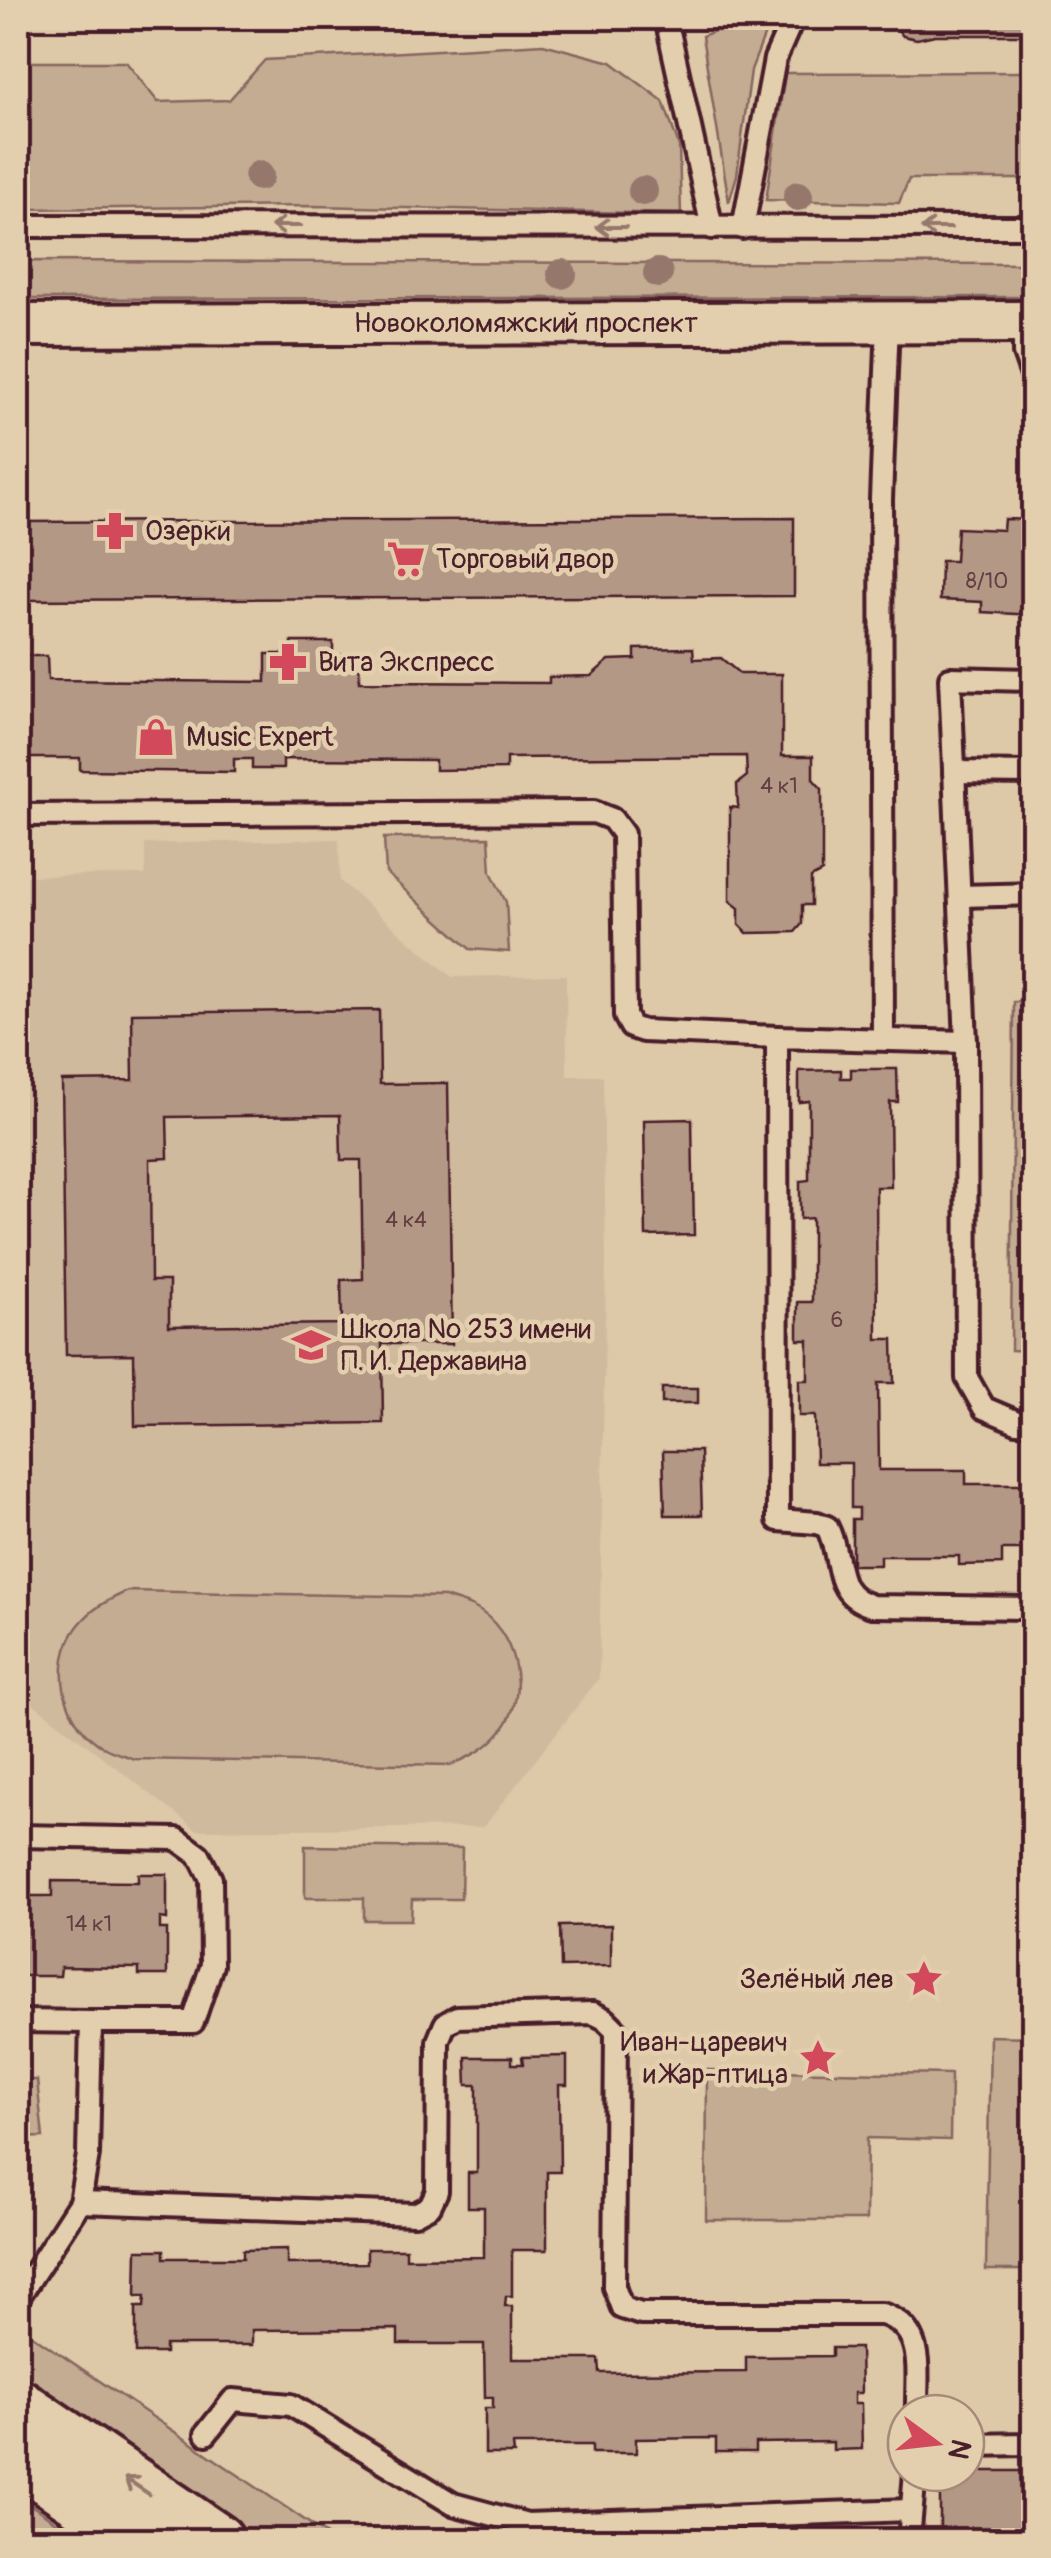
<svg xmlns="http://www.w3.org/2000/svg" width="1051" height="2558" viewBox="0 0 1051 2558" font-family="Pangolin,sans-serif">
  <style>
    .built { fill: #d0ba9e }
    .green { fill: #c4ac93; stroke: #87665f; stroke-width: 2.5 }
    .building { fill: #b39985; stroke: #4a1f2b; stroke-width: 2.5; fill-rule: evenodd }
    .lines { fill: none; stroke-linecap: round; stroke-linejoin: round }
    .service-casing { stroke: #4a1f2b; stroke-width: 28 }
    .minor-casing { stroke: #4a1f2b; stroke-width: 48 }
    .tertiary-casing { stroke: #4a1f2b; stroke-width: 58 }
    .service { stroke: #e3cfad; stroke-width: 20 }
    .minor { stroke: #e3cfad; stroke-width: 40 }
    .tertiary { stroke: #e3cfad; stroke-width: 50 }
    .tree { fill: #96776c }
    .oneway { stroke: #96776c }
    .labels { text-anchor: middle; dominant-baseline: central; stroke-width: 9; stroke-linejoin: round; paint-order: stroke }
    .number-label { font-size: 22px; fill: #643e42 }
    .street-label { font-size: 28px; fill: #4a1f2b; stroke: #e3cfad }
    .poi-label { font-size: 28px; fill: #4a1f2b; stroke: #e3cfad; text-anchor: start }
  </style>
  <rect width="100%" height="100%" fill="#ddc8a8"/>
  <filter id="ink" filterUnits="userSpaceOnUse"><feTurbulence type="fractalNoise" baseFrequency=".01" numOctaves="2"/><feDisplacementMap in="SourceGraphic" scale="20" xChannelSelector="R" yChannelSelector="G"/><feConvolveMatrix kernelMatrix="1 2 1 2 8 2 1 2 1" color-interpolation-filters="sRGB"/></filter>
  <g filter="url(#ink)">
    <polygon class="built" points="339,839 340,881 452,977 566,975 567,1076 603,1076 606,1262 599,1678 484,1827 197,1830 18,1692 18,876 145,875 145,844"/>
    <g class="green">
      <polygon points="747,18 771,18 751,70 737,175 729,202 702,36"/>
      <polygon points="543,44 611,62 663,101 679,146 681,214 312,206 18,209 18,62 126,62 158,102 229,100 265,60"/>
      <polygon points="1033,72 1033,179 909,179 899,203 766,200 785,73"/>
      <polygon points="18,261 1033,264 1034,297 18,299"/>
      <polygon points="489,837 491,872 506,902 509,952 470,949 386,873 384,838"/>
      <polygon points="1014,1002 1033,1002 1033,1351 1011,1350"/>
      <path d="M128,1591L445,1597C455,1601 466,1603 475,1608C515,1629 531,1693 502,1730C488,1748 472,1756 451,1765L134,1759C125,1755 114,1753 105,1748C63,1726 49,1664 78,1626C92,1608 108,1600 128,1591Z"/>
      <polygon points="305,1846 462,1848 461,1899 412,1899 411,1920 364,1920 364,1898 305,1898"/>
      <polygon points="990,2036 1033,2037 1033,2270 986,2270"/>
      <polygon points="707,2070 951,2074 950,2140 867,2138 866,2220 706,2220"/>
      <polygon points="18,2080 37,2080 43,2137 18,2138"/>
      <polygon points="23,2329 334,2540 253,2540 18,2380 18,2336"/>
      <polygon points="18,2496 82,2540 18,2540"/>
    </g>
    <g class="building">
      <polygon points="895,18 1034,18 1034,35 935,35 917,39 903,36 895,26"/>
      <polygon points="794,518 794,596 18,600 18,522"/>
      <polygon points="1004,519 1034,520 1034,615 982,612 982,602 940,600 941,561 955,561 957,528 1003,530"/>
      <polygon points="18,635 28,656 47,656 48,680 266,682 266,654 292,654 292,642 333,642 333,655 360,655 359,682 549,683 549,677 591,676 609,660 635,659 635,649 693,648 694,659 721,658 740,674 782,674 782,756 813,756 813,779 822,789 822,872 811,878 811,905 802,905 802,924 795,932 747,933 739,925 739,908 730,901 730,807 738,808 737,784 747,776 746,756 506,758 506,769 435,770 435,760 283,759 283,769 252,769 252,759 234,759 234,772 80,770 80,758 18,758"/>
      <path d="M379,1010L380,1084L448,1083L452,1344H382L383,1423L135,1426L134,1354L66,1355L62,1081L133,1080L132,1013ZM340,1115L341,1160H361L363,1279L341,1280L342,1324L169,1326V1281H151L150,1159L168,1158L167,1117Z"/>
      <polygon points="851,1069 897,1069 898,1102 890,1102 891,1187 876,1187 877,1339 893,1339 894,1383 878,1383 879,1470 966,1470 966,1484 1034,1484 1034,1550 1002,1550 1002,1564 959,1565 959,1556 880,1556 880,1565 852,1565 852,1519 859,1519 859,1508 851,1508 851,1463 816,1463 815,1416 799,1416 799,1380 808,1380 808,1340 798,1340 798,1302 812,1302 812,1218 800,1219 800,1181 809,1180 809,1101 799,1102 799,1071 841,1070 841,1078 851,1078"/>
      <polygon points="692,1119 694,1235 646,1236 644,1120"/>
      <rect x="662" y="1388" width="36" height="15"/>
      <polygon points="663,1451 700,1451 702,1515 665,1515"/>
      <polygon points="138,1874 167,1874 167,1919 160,1918 160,1929 167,1929 167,1975 139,1975 139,1968 61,1967 60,1976 21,1976 22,1962 18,1962 18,1896 52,1896 52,1881 138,1882"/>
      <polygon points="611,1925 611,1966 561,1967 560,1926"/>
      <polygon points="567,2056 567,2085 559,2085 560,2172 547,2172 547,2250 512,2250 512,2296 506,2296 505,2306 512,2306 512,2359 599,2359 600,2373 746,2372 746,2357 832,2356 832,2348 860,2348 861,2393 854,2393 854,2404 861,2404 862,2449 833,2450 833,2442 755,2443 755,2452 716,2452 716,2438 636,2439 636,2453 592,2453 592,2445 513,2445 514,2454 485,2454 485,2408 493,2408 493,2397 485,2397 484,2344 398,2344 398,2329 252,2330 252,2345 165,2345 165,2353 136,2353 136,2307 144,2307 145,2296 136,2296 137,2250 164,2250 164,2258 243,2258 243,2250 287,2249 287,2264 367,2263 367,2249 406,2249 406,2258 484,2257 484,2207 468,2207 468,2173 477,2173 477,2085 467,2085 466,2057 512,2057 512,2064 523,2064 522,2057"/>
      <polygon points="966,2471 1034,2471 1034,2540 940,2540 940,2483 957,2483 958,2473"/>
      <polygon points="873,2530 873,2540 835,2540 834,2531"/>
    </g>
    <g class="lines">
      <g class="service-casing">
        <g id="service">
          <polyline points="666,18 712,228"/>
          <polyline points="18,226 1034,227"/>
          <polyline points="743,228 775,59 793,18"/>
          <polyline points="1024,322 1024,353 1034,381"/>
          <polyline points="954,772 1034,773"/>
          <polyline points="18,815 594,812 612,819 623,834 625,1016 631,1027 643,1031 777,1037"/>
          <polyline points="960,896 1034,894"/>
          <polyline points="883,1039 881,499 888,321"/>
          <polyline points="966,1042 950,678 1034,680"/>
          <path d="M1034,1423L1017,1422L984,1408L967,1378L966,1042L777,1037L778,1520L817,1523L827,1527C844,1560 830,1594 872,1606L1034,1608"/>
          <polyline points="18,1836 177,1839 199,1855 211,1879 212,1965 193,2022 91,2022 88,2155 80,2202 18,2298"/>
          <polyline points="18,2021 91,2022"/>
          <path d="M80,2202L415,2214L430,2206L437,2191L438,2041L445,2024L457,2017L593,2013L605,2019L616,2030L614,2287L622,2308L641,2314H882C927,2328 916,2373 917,2413"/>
          <polyline points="206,2434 233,2400 291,2405 453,2504 527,2524 910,2510"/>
          <polyline points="966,2445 1034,2444"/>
          <polyline points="909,2540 915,2473"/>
        </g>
      </g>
      <g class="minor-casing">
        <polyline id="minor" points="18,325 1034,322"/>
      </g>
      <g class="tertiary-casing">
        <g id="tertiary">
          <polyline points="18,2404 218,2540"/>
          <polyline points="18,2459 137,2540"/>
        </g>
      </g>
      <use href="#service" class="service"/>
      <use href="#minor" class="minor"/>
      <use href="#tertiary" class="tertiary"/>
    </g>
    <g class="tree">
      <circle cx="259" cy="176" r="15"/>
      <circle cx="643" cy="191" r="15"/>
      <circle cx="798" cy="196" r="15"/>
      <circle cx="658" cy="273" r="15"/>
      <circle cx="562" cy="274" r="15"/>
    </g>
    <defs><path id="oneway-shaft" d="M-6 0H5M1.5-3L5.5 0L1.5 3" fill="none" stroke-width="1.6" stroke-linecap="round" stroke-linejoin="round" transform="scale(2.5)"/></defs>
    <g class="oneway">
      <use href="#oneway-shaft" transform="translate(286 226) rotate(-180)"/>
      <use href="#oneway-shaft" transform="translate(611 227) rotate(-180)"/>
      <use href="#oneway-shaft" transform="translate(936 228) rotate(180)"/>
      <use href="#oneway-shaft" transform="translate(137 2486) rotate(-146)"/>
    </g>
  </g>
  <defs>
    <g id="pharmacy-bare" transform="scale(3)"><path d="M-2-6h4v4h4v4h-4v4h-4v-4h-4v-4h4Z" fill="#d1495b" stroke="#e3cfad" stroke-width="2.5" paint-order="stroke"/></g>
    <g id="supermarket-bare" transform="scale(3)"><path d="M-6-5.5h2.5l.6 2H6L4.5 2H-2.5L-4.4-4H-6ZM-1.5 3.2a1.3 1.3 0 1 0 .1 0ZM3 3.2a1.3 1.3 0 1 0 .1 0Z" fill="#d1495b" stroke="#e3cfad" stroke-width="2.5" paint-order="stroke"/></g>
    <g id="shop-bare" transform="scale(3)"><path d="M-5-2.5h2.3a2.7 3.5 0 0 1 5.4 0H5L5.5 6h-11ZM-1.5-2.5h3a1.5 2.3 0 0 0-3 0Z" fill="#d1495b" stroke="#e3cfad" stroke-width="2.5" paint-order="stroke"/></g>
    <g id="school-bare" transform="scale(3)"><path d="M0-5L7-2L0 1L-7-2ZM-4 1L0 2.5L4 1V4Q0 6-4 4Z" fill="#d1495b" stroke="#e3cfad" stroke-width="2.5" paint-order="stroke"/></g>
    <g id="sight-bare" transform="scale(3)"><path d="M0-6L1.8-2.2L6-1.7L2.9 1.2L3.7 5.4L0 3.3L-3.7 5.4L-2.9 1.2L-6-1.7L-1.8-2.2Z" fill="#d1495b" stroke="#e3cfad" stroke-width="2.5" paint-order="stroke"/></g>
  </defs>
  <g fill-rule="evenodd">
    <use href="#pharmacy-bare" x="115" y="531"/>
    <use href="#supermarket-bare" x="406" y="559"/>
    <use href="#pharmacy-bare" x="288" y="662"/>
    <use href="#shop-bare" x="156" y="737"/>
    <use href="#school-bare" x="311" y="1345"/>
    <use href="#sight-bare" x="924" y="1979"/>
    <use href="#sight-bare" x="818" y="2058"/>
  </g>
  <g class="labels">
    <g class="number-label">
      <text x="987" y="581">8/10</text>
      <text x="779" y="786">4 к1</text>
      <text x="406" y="1220">4 к4</text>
      <text x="837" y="1320">6</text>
      <text x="89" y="1924">14 к1</text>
    </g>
    <g class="street-label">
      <text x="526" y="323">Новоколомяжский проспект</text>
    </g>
    <g class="poi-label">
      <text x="145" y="531">Озерки</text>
      <text x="436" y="559">Торговый двор</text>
      <text x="318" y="662">Вита Экспресс</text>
      <text x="186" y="737">Music Expert</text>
      <text x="341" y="1329">Школа № 253 имени<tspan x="341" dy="32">П. И. Державина</tspan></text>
      <text x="894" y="1979" text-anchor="end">Зелёный лев</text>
      <text x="788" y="2042" text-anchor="end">Иван-царевич<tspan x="788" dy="32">и Жар-птица</tspan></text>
    </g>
  </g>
  <rect width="1051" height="2558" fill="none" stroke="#e3cfad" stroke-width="60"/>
  <rect x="30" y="30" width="991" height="2498" fill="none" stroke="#4a1f2b" stroke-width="4" filter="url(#ink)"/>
  <g transform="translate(936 2443) rotate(105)"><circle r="48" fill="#e3cfad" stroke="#a68979" stroke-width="2.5"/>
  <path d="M0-8L18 38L0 25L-18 38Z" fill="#d1495b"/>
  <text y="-15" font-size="28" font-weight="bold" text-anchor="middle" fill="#4a1f2b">N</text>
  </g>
</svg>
